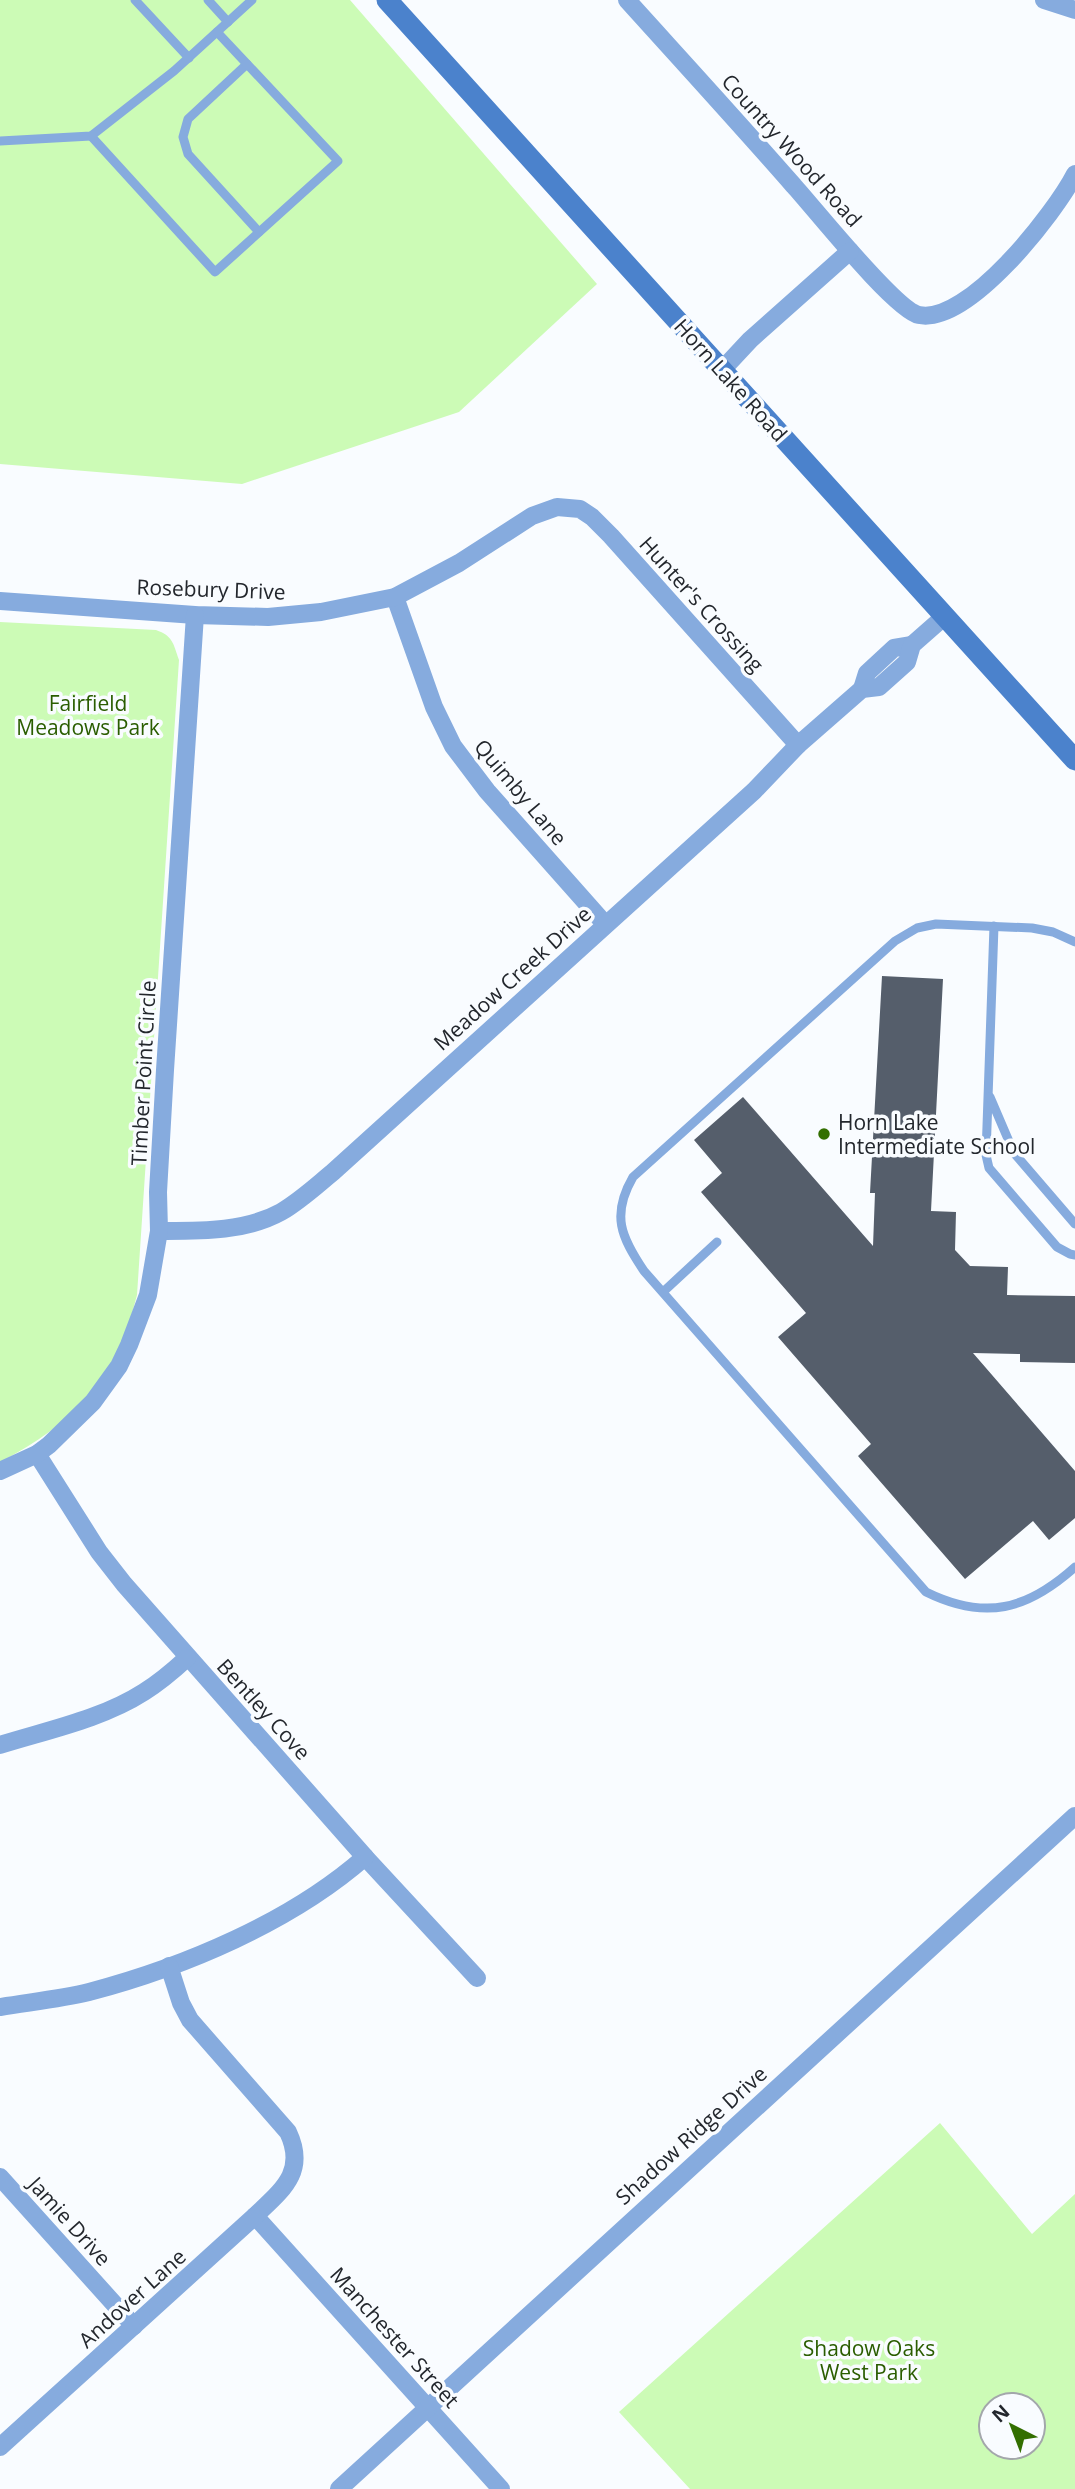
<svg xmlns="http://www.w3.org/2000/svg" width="1075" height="2489" viewBox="0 0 1075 2489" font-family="'Open Sans',sans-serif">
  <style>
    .green { fill: #ccfbb6; fill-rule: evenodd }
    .building { fill: #555e6b }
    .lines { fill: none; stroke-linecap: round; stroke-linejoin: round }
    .lane { stroke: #86abde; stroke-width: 9 }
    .street { stroke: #86abde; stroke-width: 18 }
    .secondary { stroke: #4b82cc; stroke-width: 21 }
    .poi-dot { fill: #336f00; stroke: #f9fcff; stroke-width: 2.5 }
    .labels { text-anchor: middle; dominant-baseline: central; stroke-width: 7; stroke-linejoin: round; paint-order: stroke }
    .street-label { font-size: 21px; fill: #23272d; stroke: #f9fcff }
    .park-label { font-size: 21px; fill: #2a5d00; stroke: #f9fcff }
    .poi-label { font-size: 21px; fill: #23272d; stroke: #f9fcff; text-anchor: start }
  </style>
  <rect width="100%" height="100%" fill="#f9fcff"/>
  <g class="green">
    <polygon points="0,0 350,0 597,284 459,412 242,484 0,464"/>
    <path d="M0,622L156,630C173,636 173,643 179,660L137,1295C117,1377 74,1424 0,1462Z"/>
    <path d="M940,2123L1032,2234L1075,2194V2489H690L619,2412ZM991,2405H1033V2447H991Z"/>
  </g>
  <polygon class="building" points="882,976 943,979 931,1211 956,1212 955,1250 970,1266 1008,1267 1007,1295 1075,1296 1075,1363 1020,1362 1020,1354 973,1353 1075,1471 1075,1518 1049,1540 1033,1521 965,1579 858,1456 871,1444 778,1337 806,1313 701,1192 722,1173 694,1140 743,1097 873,1246 875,1193 870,1193"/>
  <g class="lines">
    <g class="lane">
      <polyline points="135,0 189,58"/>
      <polyline points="208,0 228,22"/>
      <polyline points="247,64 188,119 183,137 188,154 259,232"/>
      <polyline points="91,136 215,272 338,161 217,32"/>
      <polyline points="0,141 91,136 174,71 252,0"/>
      <polyline points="994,926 986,1155 989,1168 1057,1247 1070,1254 1075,1255"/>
      <path d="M1075,942L1053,932L1032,928L936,924L917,928L895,941L633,1177C611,1215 621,1237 644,1271L926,1592C985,1621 1027,1610 1075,1567"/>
      <polyline points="990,1097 1014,1153 1075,1224"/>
      <polyline points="663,1292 717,1242"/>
    </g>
    <g class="street">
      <path d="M627,0C683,62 739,123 794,186C815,209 895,310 919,315C968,325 1055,213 1075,174"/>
      <polyline points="1044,0 1075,10"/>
      <polyline points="722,370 750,340 850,251"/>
      <polyline points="395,597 434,707 453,746 487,791 605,924"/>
      <polyline points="0,601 195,615 268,617 321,612 395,597 459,563 532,516 557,507 580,509 592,517 611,536 798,745"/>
      <polyline points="862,689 867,673 894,648 912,645"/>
      <path d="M159,1231C200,1231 245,1232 281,1212C300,1201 316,1186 333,1172L754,791L798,745L862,689L879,687L907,662L912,645L945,616"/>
      <polyline points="37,1454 99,1552 124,1584 365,1857 477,1978"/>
      <polyline points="0,1471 37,1454 49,1445 93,1402 119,1366 129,1345 148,1295 159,1231 158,1192 165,1070 195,615"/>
      <path d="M0,1745C48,1730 102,1719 144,1692C160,1682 174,1670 187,1658"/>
      <path d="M0,2007C30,2002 60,1999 89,1992C184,1967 291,1922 365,1857"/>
      <polyline points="0,2177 134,2326"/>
      <polyline points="255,2216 501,2489"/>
      <path d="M0,2447L255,2216C282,2190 307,2172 288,2132L190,2020L181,2003L169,1966"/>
      <polyline points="339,2489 1075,1816"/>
    </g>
    <polyline class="secondary" points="387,0 1075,760"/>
  </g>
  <circle class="poi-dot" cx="824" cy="1134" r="7"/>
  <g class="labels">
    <g class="street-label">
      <text transform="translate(792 150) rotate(48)">Country Wood Road</text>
      <text transform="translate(731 380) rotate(48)">Horn Lake Road</text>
      <text transform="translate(211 589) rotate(2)">Rosebury Drive</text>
      <text transform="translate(702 604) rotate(48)">Hunter's Crossing</text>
      <text transform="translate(521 792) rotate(50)">Quimby Lane</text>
      <text transform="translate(512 978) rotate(-42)">Meadow Creek Drive</text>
      <text transform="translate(143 1073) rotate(-87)">Timber Point Circle</text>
      <text transform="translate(264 1709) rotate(48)">Bentley Cove</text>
      <text transform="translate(691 2135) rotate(-42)">Shadow Ridge Drive</text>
      <text transform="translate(70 2221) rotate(48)">Jamie Drive</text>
      <text transform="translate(132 2298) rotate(-42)">Andover Lane</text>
      <text transform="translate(395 2337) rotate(48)">Manchester Street</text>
    </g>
    <g class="park-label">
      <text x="88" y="703">Fairfield<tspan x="88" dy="24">Meadows Park</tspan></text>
      <text x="869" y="2348">Shadow Oaks<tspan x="869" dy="24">West Park</tspan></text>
    </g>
    <g class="poi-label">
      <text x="838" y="1122">Horn Lake<tspan x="838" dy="24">Intermediate School</tspan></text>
    </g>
  </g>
  <g transform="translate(1012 2426) rotate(318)"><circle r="33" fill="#f9fcff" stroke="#a3a7ab" stroke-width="2"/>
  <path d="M0-5L12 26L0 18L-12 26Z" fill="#336f00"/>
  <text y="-10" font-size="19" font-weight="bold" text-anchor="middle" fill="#23272d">N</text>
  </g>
</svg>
